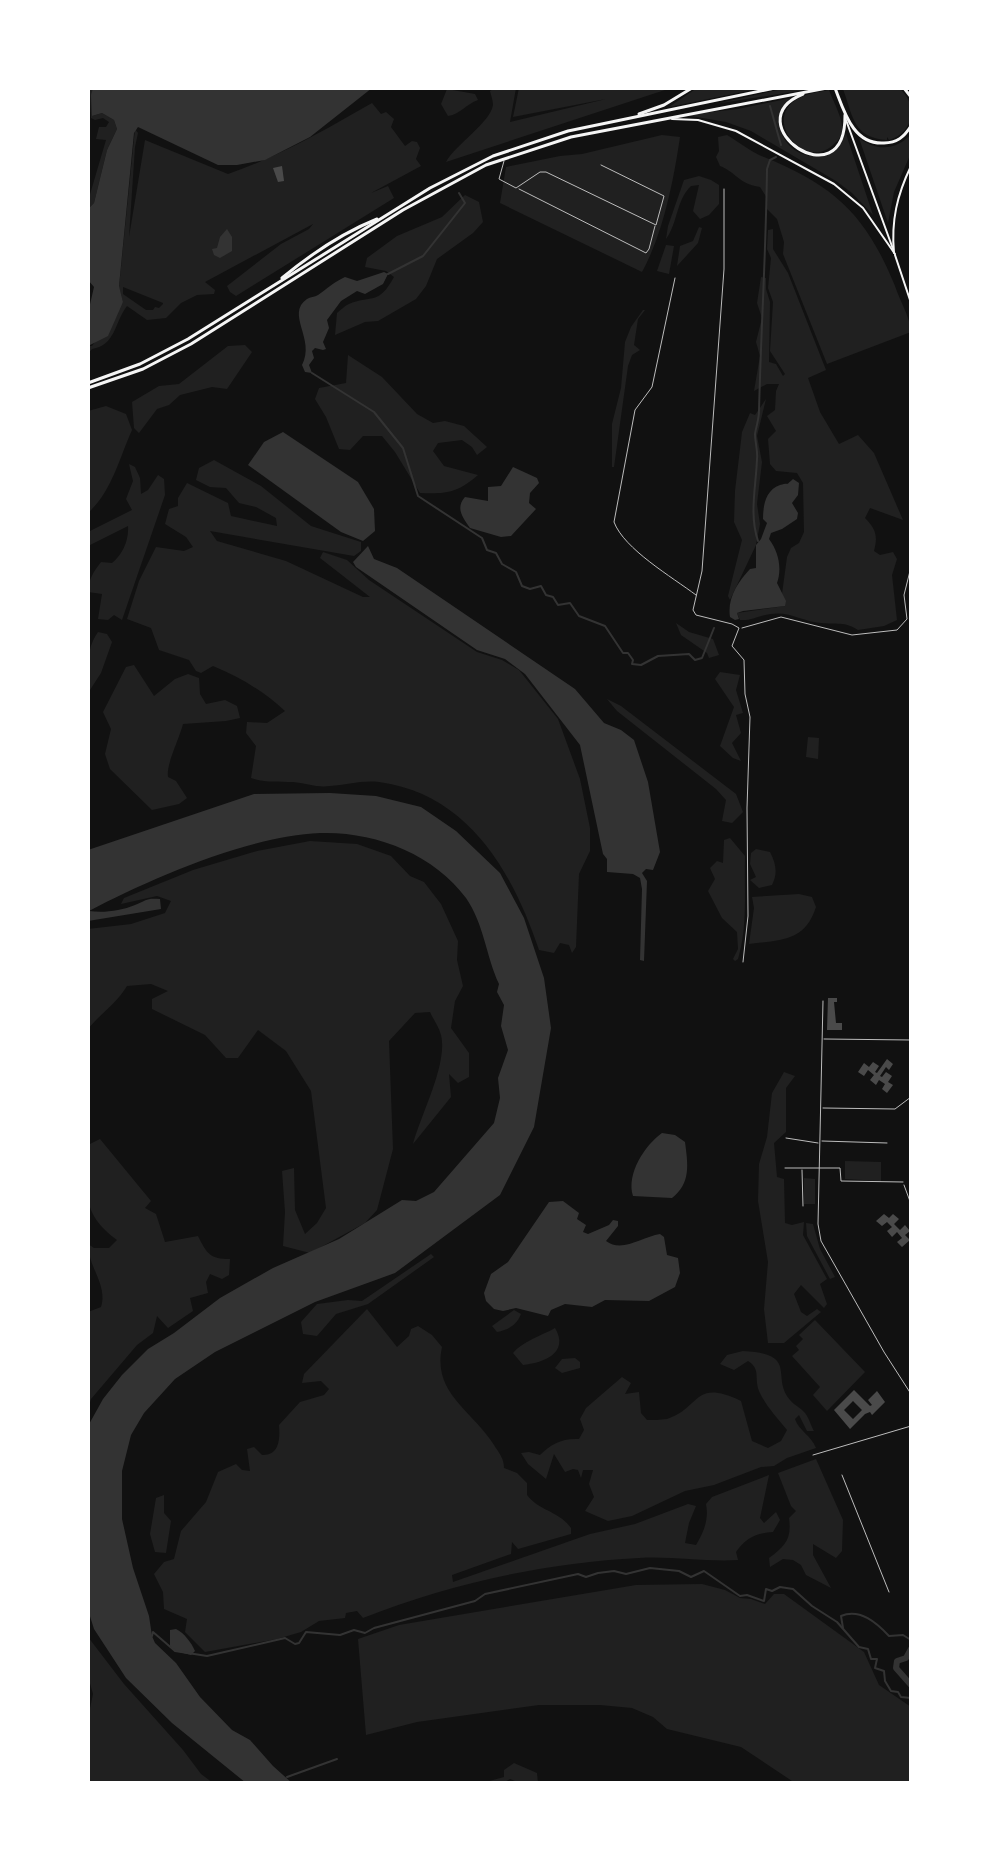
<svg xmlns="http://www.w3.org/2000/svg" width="999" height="1871" viewBox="0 0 999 1871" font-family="'Roboto Condensed',sans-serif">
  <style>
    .green { fill: #202020; fill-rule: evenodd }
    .water { fill: #333 }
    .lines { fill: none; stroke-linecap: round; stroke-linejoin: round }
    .stream { stroke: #333; stroke-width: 2 }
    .river { stroke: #333; stroke-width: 6 }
    .building { fill: #4a4a4a; fill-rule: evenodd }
    .minor { stroke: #bcbcbc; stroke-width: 1 }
    .secondary { stroke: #f5f5f5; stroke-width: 2 }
    .trunk { stroke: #f5f5f5; stroke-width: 3 }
  </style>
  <rect width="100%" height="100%" fill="#111"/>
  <g class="green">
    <polygon points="90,88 93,88 92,116 102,113 114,120 117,129 107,150 94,203 88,209 88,201 106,140 96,139 99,127 106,127 109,122 103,118 95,120 91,118"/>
    <path d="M494,88H516L510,122L606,99L513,117L519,88L668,89L446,162C456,144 490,123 493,105C493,100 491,96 490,91Z"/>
    <polygon points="697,88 762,88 669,107"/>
    <polygon points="786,88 817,88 715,104"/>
    <path d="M899,88C918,104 915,132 889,140L887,137V140C853,138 853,116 843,89Z"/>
    <path d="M447,89L475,94L478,100C466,104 461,114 448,116L441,104Z"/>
    <path d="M829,90C833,101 841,115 842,126C843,133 840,139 835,143C807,174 759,119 799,98C808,93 819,92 829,90Z"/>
    <path d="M791,98C755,136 816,185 846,134L873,215L852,193L836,181L751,131L726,122L685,115L738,109Z"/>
    <path d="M372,103L381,114L386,112L394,119L391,127L405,146L412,141L417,142L420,148L416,159L421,166L371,193L388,186L394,198L236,296L230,292L227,286L281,244L309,229L313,224L205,282L215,290L214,294L197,295L181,303L166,318L147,320L127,306C114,323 116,345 92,349L88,354V346H92L123,302L119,287L135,129L138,133L135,147L129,237L145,140L228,174C280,156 325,130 372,103ZM123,287L163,303V304L159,308L155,307L153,310H146L123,294Z"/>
    <path d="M911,134V153L894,192L888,223L859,138C876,151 896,151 911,134Z"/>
    <path d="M662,135L680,137C674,179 663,234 642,272L500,203L506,167L560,156L582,154Z"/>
    <path d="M727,135C739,142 751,152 764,157C835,186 866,215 895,286C900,301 910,317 911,332L827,364L783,254L784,242L777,219L767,209V198L760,187C739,184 737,173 720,166L716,157L719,151L718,137Z"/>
    <path d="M699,176L711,180L719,185V204L709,215L700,219L693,211L699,185L691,186C676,200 678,223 666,239L668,226L684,180Z"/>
    <path d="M465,195L479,202L483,222L473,233L437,259L426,286L416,299L378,321L365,322L335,335L337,313C341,310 344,306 349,304C373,294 378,306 394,277L386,271L365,267L367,258L397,236L442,217Z"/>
    <polygon points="699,227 702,228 698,243 677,266 680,246 693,241"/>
    <path d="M773,229V249L788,273L826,370L808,378L820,412L839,444L858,435L874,453L903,520L870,508L865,518C876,529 878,536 874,551L880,555L893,552L897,559L892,575L897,620L884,626L858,630C845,621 836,625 821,623C804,622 789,611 771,614C759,615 752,621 740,620L737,613L785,606L782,594L787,557L791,548L799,543L804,532L803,483L797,473L776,471L770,464L768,439L776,431L767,416L775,410L776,391L779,384H767L754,391L760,356L756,342L762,318L757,303L761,277L766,278V289L770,302L769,362L776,364L783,376L785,374L770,351L773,302L768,288L771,258L767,249L768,230Z"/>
    <polygon points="666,245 674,246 669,274 657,271"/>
    <polygon points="643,310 645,310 638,319 634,345 640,350 632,355 628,366 614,467 612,467 612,424 621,388 625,342 631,327"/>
    <polygon points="245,345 252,352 227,389 212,387 180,395 169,405 157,409 139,433 134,428 132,402 159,386 179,384 228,346"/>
    <path d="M348,355L382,377L417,414L433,423L445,421L464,426L487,447L477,455L472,447L462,440L438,443L433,451L444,466L478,475C457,493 447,494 420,493L395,452L382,436H363L350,450L339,449L326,417L315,399L319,388L346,383Z"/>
    <polygon points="766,399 757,436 762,462 757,504 760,524 756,545 730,600 728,596 742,540 734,522 735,491 742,432 750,413 755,415"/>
    <path d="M106,406L126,414L132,430C119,459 112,491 88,513V411Z"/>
    <path d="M214,460L261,486L311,526L361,542V551L354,556L210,531L217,541L286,561L363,597H370L320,558L323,552L347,560L369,580L477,652L502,660L519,670L558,719L580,779L590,828V851L579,874L576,947L572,953L569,945L560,943L554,953L539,950C513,873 469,794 379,782C362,780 346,785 330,786C318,788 305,783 293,782C277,781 267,783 251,778L256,746L246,733L247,722L267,723L285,711C263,691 240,677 213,666L201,673L196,671L189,660L159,650L151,628L127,619L139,581L156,547L184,551L193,547L186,537L165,524L169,509L178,506V498L187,483L228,503L231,516L277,526L276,518L256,507L239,503L226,488L210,487L196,480L199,468Z"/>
    <path d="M129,464L135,467L140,478L141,494L148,490L158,475L164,479L165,495L122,620L114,615L108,620L98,619L102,594L88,592C88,580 94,571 101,562L112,563C123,554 129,540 128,526L88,546V532L132,510L126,499L133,481Z"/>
    <polygon points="676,623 689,632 713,639 719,655 709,658 707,653 681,635"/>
    <path d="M98,632L107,634L112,642L101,673L88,693C88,671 85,650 98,632Z"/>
    <path d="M134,665L154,696L175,679L188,674L199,678L200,694L206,704L225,700L237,706L240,718L226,721L183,724C179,740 166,764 168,777L176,781L187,798L179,804L152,810L110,769L105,754L111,729L103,712L126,667Z"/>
    <polygon points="720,672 740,675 736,690 743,713 736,715 741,733 732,743 741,761 733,758 720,746 734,707 715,679"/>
    <polygon points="607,699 621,706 736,794 743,812 732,823 722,821 726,800 716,789 617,711"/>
    <polygon points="808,737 819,738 818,759 806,757"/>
    <path d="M730,838L745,856C744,891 748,926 738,959L735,961L733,959L738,949L737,932L722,918L708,891L715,879L710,868L717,861L723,863L724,840Z"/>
    <path d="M310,841L357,844L391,856L410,876L424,882L441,904L458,941L457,960L463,986L455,1001L451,1028L469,1053V1077L458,1083L449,1074L451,1097L413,1144C421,1114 448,1064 441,1035C439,1027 433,1019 430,1012L415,1013L389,1041L393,1149L377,1210L365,1223L310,1253L283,1246L285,1212L282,1171L294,1168L295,1210L305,1234L317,1223L326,1208L311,1091L286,1051L258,1030L238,1058H226L205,1035L152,1009V999L168,991L151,984L127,986C117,1003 101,1013 88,1029V929L131,924L165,913L171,901L157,896L121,904L124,898L193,870L257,851Z"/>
    <path d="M756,849L770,852C776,864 778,873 772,885L759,888L750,880L756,877L750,864L751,853Z"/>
    <path d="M799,894L812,897L816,907C805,942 780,940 749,944L754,908L752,897Z"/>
    <polygon points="784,1072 795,1076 786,1088 786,1132 774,1143 777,1177 784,1179 785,1223 792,1225 804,1222 803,1235 827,1279 820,1284 827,1304 824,1308 801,1285 794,1294 801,1312 807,1316 817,1309 821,1312 784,1343 768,1343 764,1309 768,1262 758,1201 759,1164 767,1137 772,1093"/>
    <path d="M100,1139L151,1201L145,1208L156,1214L165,1242L198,1236C207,1254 210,1259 230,1259L229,1275L222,1279L210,1274L206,1282L208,1293L190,1298L193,1311L168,1328L157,1316L153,1333L137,1345L91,1399L88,1409V1312L101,1307C108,1285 88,1267 88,1244L94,1248H109L117,1240C78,1211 88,1190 88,1145Z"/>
    <polygon points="845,1161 881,1162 881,1181 845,1179"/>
    <polygon points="804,1178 815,1179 815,1204 804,1204"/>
    <polygon points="806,1223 813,1224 820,1249 835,1277 830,1279 807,1236"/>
    <polygon points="431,1254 434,1257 368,1304 336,1314 317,1336 303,1334 301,1322 317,1304 348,1300 362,1301"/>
    <path d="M367,1309L397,1347L409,1336L411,1329L418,1326L432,1335L442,1347C432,1393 472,1410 494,1445C499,1453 504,1458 504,1468L517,1473L527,1483V1495C539,1511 559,1511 571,1528V1534L518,1549L512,1542L511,1554L452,1575L453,1582L590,1534L635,1524L688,1504L696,1506L689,1523L685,1543L696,1545C704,1532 709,1519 706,1504L712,1497L769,1475L760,1518L764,1523L776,1512L780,1520L773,1532C756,1533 746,1538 736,1552L738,1560C705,1562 672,1556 639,1558C545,1563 451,1583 363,1618L357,1611L346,1613L345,1618L319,1621L301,1632L277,1639L205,1652L185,1632L187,1619L164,1609L163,1592L154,1574L164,1562L174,1559L181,1531L206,1502L218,1472L236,1464L242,1470L250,1471L247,1449L254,1447L262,1455C280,1456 280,1438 279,1425L300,1402L324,1395L329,1389L321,1381L302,1383L304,1374Z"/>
    <path d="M514,1310L521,1314C516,1326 509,1329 497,1332L492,1326Z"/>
    <polygon points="815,1320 865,1372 827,1411 813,1395 820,1387 792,1356 799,1350 796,1346 803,1339 799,1335"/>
    <path d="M555,1328C570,1353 543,1363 523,1365L513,1353C523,1341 541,1336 555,1328Z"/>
    <path d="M743,1351C800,1354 770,1377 790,1400C794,1405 801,1408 805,1413C809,1418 811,1426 814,1431H807L799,1415L795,1419C799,1431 811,1435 816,1448L787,1458L774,1466L761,1467L714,1485L685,1491L632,1516L608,1521L585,1511L594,1497L589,1484L593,1470H583L581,1478L578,1470L573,1469L565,1472L554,1454L546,1479L528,1464L521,1453L529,1452L540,1455C551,1444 562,1438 579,1439L584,1430L580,1419L586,1408L622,1377L631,1383L625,1394L639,1392L641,1413L647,1420C653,1420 660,1420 667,1419C701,1408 693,1378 741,1401L752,1441L768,1448L781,1441L787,1430C777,1418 765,1405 759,1391C754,1378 761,1369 748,1361L734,1370L720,1364L727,1355Z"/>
    <polygon points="575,1358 580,1362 580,1368 562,1373 555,1368 562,1359"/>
    <path d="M816,1459L843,1520L842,1551L836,1558L813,1544V1555L831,1588L806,1575L801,1565L793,1560L783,1559L770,1567L769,1558C785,1546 792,1539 789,1518L796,1511L791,1506L778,1473Z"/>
    <polygon points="164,1495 164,1513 171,1521 166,1553 155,1552 150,1534 156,1498"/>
    <polygon points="702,1584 725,1590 740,1598 751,1599 765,1604 774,1594 784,1594 864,1652 879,1685 911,1707 911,1783 795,1783 741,1747 667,1729 653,1717 632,1708 600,1705 539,1705 417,1722 366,1735 358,1639 399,1625 636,1585"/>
    <polygon points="88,1637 124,1684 183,1750 201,1774 213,1783 88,1783 88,1718 93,1694 89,1680"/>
    <polygon points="514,1763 537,1773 538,1783 520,1783 510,1779 503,1783 482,1783 504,1777 504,1770"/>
  </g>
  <g class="water">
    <polygon points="93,88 372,88 310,137 265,160 237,165 218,165 138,127 134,133 119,286 123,302 108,336 88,346 88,313 94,287 88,280 88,209 94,203 107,150 117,129 114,120 102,113 92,116 91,95"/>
    <polygon points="227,229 232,237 232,251 220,258 214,255 212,249 217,248 220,237"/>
    <path d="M384,272L388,274L383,284L365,294L357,291L341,301L327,320L329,328L323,342L326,349L323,350L315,348L312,351L314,358L309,365L312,373L305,372L302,365C316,339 285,314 307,299C310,297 315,297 318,295C328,288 334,282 345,277L357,281Z"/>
    <polygon points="283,432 358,482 374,509 375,531 363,541 341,532 248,465 264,442"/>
    <path d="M513,467L537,478L539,483L530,493L529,503L536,509L511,536L501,537L470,528C463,518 455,508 465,497L488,501V487L501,486Z"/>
    <path d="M793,479L799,483L798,495L792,503L798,513L797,519L782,529L771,533L769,539C779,552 782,569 777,583L786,601L785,606L743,611L737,613L739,619L735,620L730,617C727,598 738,582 750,569L756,568V545L761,539L767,523L763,519C763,507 765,490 780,485C792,481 783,488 793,479Z"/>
    <polygon points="368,546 374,559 397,568 575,689 604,723 621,730 634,740 648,782 660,852 653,870 646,869 642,873 647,881 644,961 640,960 642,889 640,878 633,874 607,872 607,859 603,854 580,745 525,674 505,659 477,650 356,567 353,562"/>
    <path d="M330,793L376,796L421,807L456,831L500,873L524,918L544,978L551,1028L534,1127L500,1195L395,1273L315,1302L215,1352L175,1379L144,1413L131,1435L122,1471V1519L133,1568L149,1616L152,1636L155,1643L176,1663L200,1697L232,1730L250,1740L273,1766L292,1783H246L172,1723L126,1678L94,1629L88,1610V1426L103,1399L122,1375L148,1349L174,1333L220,1298L273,1268L339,1239L402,1200L416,1201L434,1192L494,1123L500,1098L498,1078L508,1050L501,1026L504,1005L497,992L499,984C486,956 484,924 466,898C434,854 374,831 320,833C249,836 152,878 89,911C103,913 121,911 135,905C148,900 145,898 160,899L161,909L88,921V850L254,794Z"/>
    <path d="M662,1133L675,1135L685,1142C688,1165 691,1183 672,1198L633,1196C626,1174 645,1145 662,1133Z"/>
    <path d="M563,1201L579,1213L577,1219L586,1225L583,1232L588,1234L609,1225L613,1220L618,1221V1226L606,1241C622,1253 642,1237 660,1234L664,1237L667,1255L678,1258L680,1273L675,1287L649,1301L605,1300L592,1307L565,1304L551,1310L548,1316L516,1308L503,1311L494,1309L486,1301L484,1293L491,1274L508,1262L549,1202Z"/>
    <path d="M176,1629C184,1633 191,1642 195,1651L191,1655L175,1651L170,1646V1630Z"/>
  </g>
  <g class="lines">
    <g class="stream">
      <polyline points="770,106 781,145"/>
      <polyline points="388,274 423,256 465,203 459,193"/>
      <polyline points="312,373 374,412 403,448 418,496 482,538 487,550 496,553 502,564 516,572 522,586 530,589 541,586 546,595 553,597 558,605 570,603 579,616 605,626 623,653 628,653 633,660 632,664 641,665 658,656 689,654 695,660 702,658 714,628"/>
      <path d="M758,541C749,514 756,487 757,459C758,451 755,442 755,434C756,427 759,419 759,411C761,329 766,252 767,169L770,160L776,157"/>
      <path d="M843,1628L841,1616C860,1608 877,1623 889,1636L903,1635L911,1640"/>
      <polyline points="152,1636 153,1632 175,1651 207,1656 285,1638 295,1644 299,1643 306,1632 340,1635 354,1630 365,1633 374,1628 475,1601 485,1594 578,1574 586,1577 598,1573 614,1571 626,1574 650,1568 679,1571 691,1577 704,1571 740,1596 747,1595 764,1601 766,1589 772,1591 780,1587 793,1589 812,1606 837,1622 859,1647 868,1649 871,1659 877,1659 875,1668 884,1671 885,1681 891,1691 898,1692 901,1697 911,1698"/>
      <polyline points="287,1777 337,1759"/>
    </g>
    <polyline class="river" points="911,1649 906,1658 897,1661 896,1668 911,1685"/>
  </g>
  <g class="building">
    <polygon points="282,166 284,181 278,182 273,168"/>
    <polygon points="828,998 837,998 837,1002 834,1002 836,1023 842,1023 842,1030 827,1030"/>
    <polygon points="887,1059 893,1064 889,1070 886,1067 880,1076 882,1077 886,1072 892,1076 888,1082 893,1085 887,1093 882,1089 885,1084 879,1080 876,1085 870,1080 874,1075 868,1070 864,1076 858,1072 864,1063 869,1067 873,1062 879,1066 875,1072 877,1073"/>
    <polygon points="884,1214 889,1218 893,1214 899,1219 894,1224 900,1230 905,1225 910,1231 905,1235 910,1240 902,1247 897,1242 902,1238 897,1232 892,1237 887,1231 892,1227 887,1222 882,1226 876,1221"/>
    <path d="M854,1390L870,1406L872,1405L868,1400L877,1391L885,1402L872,1415L870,1412L865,1414L850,1429L834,1410ZM853,1401L862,1410L853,1419L844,1410Z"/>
  </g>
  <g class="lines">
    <g class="minor">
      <polyline points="504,161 499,179 516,188 540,172 546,172 656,225 664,196 601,165"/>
      <polyline points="519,189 646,253 649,249 655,226"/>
      <polyline points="724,189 724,269 702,571 693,610 696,615 732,624 739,628 732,646 744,660 745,694 750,717 747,808 748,916 743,962"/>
      <path d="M675,278L652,387L635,410L614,522C624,549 672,577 696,595"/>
      <polyline points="742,628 781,617 852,635 897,630 907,619 904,595 911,567"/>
      <polyline points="823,1001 818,1224 821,1241 884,1352 911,1394"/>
      <polyline points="824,1039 911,1040"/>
      <polyline points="823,1108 895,1109 911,1097"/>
      <polyline points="786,1138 818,1143"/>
      <polyline points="822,1141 887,1143"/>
      <polyline points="785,1168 840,1168 841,1181 903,1182"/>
      <polyline points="802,1170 803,1206"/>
      <polyline points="904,1185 911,1204"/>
      <polyline points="813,1455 911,1426"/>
      <polyline points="842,1475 889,1592"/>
    </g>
    <g class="secondary">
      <polyline points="672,119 698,120 736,131 834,184 863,208 895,254"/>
      <polyline points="846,120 893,249"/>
      <path d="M894,253C891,221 897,195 911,166"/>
      <polyline points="895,255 911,303"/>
    </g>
    <g class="trunk">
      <path d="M835,88C844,111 853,145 884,143C897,143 904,137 911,126"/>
      <polyline points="904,88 911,97"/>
      <path d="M803,94C733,123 846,203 845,115"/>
      <polyline points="639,114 664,105 692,88"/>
      <path d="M282,278C311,254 342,233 377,219"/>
      <polyline points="88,383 140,364 188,339 430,188 493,156 568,131 775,88"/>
      <polyline points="88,388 143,369 191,344 403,210 486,165 571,137 827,88"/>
    </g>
  </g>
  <rect width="999" height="1871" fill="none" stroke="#ffffff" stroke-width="180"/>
</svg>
